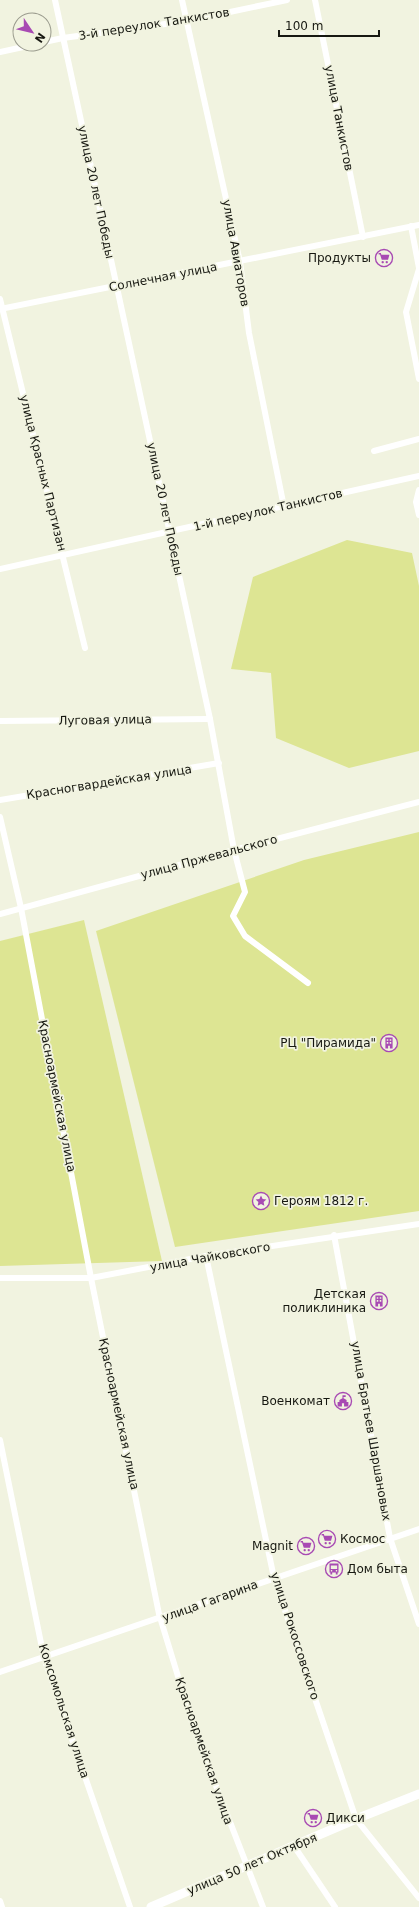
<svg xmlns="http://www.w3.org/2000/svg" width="419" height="1907" viewBox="0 0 419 1907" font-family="'DejaVu Sans',sans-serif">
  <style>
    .green { fill: #dde593 }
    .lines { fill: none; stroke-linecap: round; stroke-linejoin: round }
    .street { stroke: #fff; stroke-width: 6 }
    .secondary { stroke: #fff; stroke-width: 9 }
    .labels { text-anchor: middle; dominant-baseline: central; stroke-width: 3.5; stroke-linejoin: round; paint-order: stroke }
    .street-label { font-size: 12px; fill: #171811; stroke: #f1f3e0 }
    .poi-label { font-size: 12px; fill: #171811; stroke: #f1f3e0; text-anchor: end }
  </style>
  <rect width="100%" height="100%" fill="#f1f3e0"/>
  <g class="green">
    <polygon points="347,540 412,553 419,586 419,751 349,768 276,738 271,673 231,669 253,577"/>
    <polygon points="419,832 419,1211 175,1247 96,931 304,860"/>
    <polygon points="84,920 162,1261 0,1266 0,941"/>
  </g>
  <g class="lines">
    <g class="street">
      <polyline points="55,0 210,719 234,850 245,892 233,916 245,936 308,983"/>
      <polyline points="182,0 240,262 249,333 284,507"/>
      <polyline points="315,0 363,237"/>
      <polyline points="44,42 63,38 187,21 287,0"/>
      <polyline points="0,52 37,44"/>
      <polyline points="411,226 419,268"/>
      <polyline points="419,269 406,312 419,379"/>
      <polyline points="0,299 85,648"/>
      <polyline points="0,309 419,225"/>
      <polyline points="374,451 419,439"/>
      <polyline points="419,490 416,502 419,515"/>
      <polyline points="0,569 419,476"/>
      <polyline points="0,721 210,719"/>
      <polyline points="0,800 219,763"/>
      <polyline points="0,817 21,908 91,1278 159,1614 194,1729 263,1907"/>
      <polyline points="0,914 234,850 419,802"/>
      <polyline points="334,1235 390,1538 419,1624"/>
      <polyline points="206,1256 274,1578 356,1819 419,1898"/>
      <polyline points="0,1278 91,1278 206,1256 419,1224"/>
      <polyline points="0,1440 44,1658 130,1907"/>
      <polyline points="0,1672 419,1529"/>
      <polyline points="294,1846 335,1907"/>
      <polyline points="0,1901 2,1907"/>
    </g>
    <polyline class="secondary" points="151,1907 356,1819 419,1794"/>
  </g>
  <defs>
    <g id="supermarket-ring" transform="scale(0.9)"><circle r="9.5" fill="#f1f3e0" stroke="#a84ab3" stroke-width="1.5"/><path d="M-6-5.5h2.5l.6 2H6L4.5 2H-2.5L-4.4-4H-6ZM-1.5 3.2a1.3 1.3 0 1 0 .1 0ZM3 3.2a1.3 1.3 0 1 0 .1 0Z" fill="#a84ab3"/></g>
    <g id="building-ring" transform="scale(0.9)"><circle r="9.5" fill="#f1f3e0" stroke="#a84ab3" stroke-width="1.5"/><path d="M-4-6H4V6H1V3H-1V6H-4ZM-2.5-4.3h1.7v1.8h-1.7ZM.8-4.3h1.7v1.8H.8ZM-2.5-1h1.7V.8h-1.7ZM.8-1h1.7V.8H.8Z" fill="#a84ab3"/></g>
    <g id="sight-ring" transform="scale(0.9)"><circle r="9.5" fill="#f1f3e0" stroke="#a84ab3" stroke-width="1.5"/><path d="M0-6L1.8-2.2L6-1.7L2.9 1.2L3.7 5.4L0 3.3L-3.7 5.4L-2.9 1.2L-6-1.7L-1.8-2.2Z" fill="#a84ab3"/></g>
    <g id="civic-ring" transform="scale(0.9)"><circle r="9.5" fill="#f1f3e0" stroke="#a84ab3" stroke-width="1.5"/><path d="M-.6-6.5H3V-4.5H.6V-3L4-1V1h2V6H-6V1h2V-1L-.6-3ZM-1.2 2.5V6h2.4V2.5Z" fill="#a84ab3"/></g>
    <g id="bus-ring" transform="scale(0.9)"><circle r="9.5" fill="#f1f3e0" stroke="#a84ab3" stroke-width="1.5"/><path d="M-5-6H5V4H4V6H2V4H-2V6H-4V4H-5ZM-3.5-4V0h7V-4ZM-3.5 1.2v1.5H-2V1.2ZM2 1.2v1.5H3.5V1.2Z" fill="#a84ab3"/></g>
  </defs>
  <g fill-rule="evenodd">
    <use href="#supermarket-ring" x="384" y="258"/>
    <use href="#building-ring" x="389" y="1043"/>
    <use href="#sight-ring" x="261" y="1201"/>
    <use href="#building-ring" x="379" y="1301"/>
    <use href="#civic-ring" x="343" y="1401"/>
    <use href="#supermarket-ring" x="327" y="1539"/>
    <use href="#supermarket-ring" x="306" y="1546"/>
    <use href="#bus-ring" x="334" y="1569"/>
    <use href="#supermarket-ring" x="313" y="1818"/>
  </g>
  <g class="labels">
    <g class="street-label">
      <text transform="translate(154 24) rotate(-9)">3-й переулок Танкистов</text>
      <text transform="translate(339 118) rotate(79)">улица Танкистов</text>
      <text transform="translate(96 192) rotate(78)">улица 20 лет Победы</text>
      <text transform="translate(236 253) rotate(80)">улица Авиаторов</text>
      <text transform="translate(163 277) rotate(-11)">Солнечная улица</text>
      <text transform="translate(43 473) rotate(76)">улица Красных Партизан</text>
      <text transform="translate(165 509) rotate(78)">улица 20 лет Победы</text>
      <text transform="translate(268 510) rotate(-13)">1-й переулок Танкистов</text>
      <text transform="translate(105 720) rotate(-1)">Луговая улица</text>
      <text transform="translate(109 782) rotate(-9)">Красногвардейская улица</text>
      <text transform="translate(209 857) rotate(-15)">улица Пржевальского</text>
      <text transform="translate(57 1096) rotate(79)">Красноармейская улица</text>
      <text transform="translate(210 1257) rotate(-10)">улица Чайковского</text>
      <text transform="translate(119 1414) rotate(78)">Красноармейская улица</text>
      <text transform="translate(371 1431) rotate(80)">улица Братьев Шаршановых</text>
      <text transform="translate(210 1601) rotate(-20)">улица Гагарина</text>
      <text transform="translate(295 1636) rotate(72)">улица Рокоссовского</text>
      <text transform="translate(64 1711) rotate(72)">Комсомольская улица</text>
      <text transform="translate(204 1751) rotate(71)">Красноармейская улица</text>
      <text transform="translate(252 1864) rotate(-23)">улица 50 лет Октября</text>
    </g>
    <g class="poi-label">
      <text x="371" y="258">Продукты</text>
      <text x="376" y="1043">РЦ "Пирамида"</text>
      <text x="274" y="1201" text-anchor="start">Героям 1812 г.</text>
      <text x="366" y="1294">Детская<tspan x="366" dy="14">поликлиника</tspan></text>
      <text x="330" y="1401">Военкомат</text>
      <text x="340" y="1539" text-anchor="start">Космос</text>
      <text x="293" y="1546">Magnit</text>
      <text x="347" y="1569" text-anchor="start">Дом быта</text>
      <text x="326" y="1818" text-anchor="start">Дикси</text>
    </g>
  </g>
  <g transform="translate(32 32) rotate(125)"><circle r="19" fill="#f1f3e0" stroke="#9a9b8d"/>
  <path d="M0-3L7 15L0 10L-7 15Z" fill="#a84ab3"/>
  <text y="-6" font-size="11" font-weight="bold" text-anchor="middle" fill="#171811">N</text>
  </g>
  <path d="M279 30v6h100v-6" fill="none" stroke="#171811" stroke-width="2"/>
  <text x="285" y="30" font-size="12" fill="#171811" stroke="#f1f3e0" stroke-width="3" paint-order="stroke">100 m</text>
</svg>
